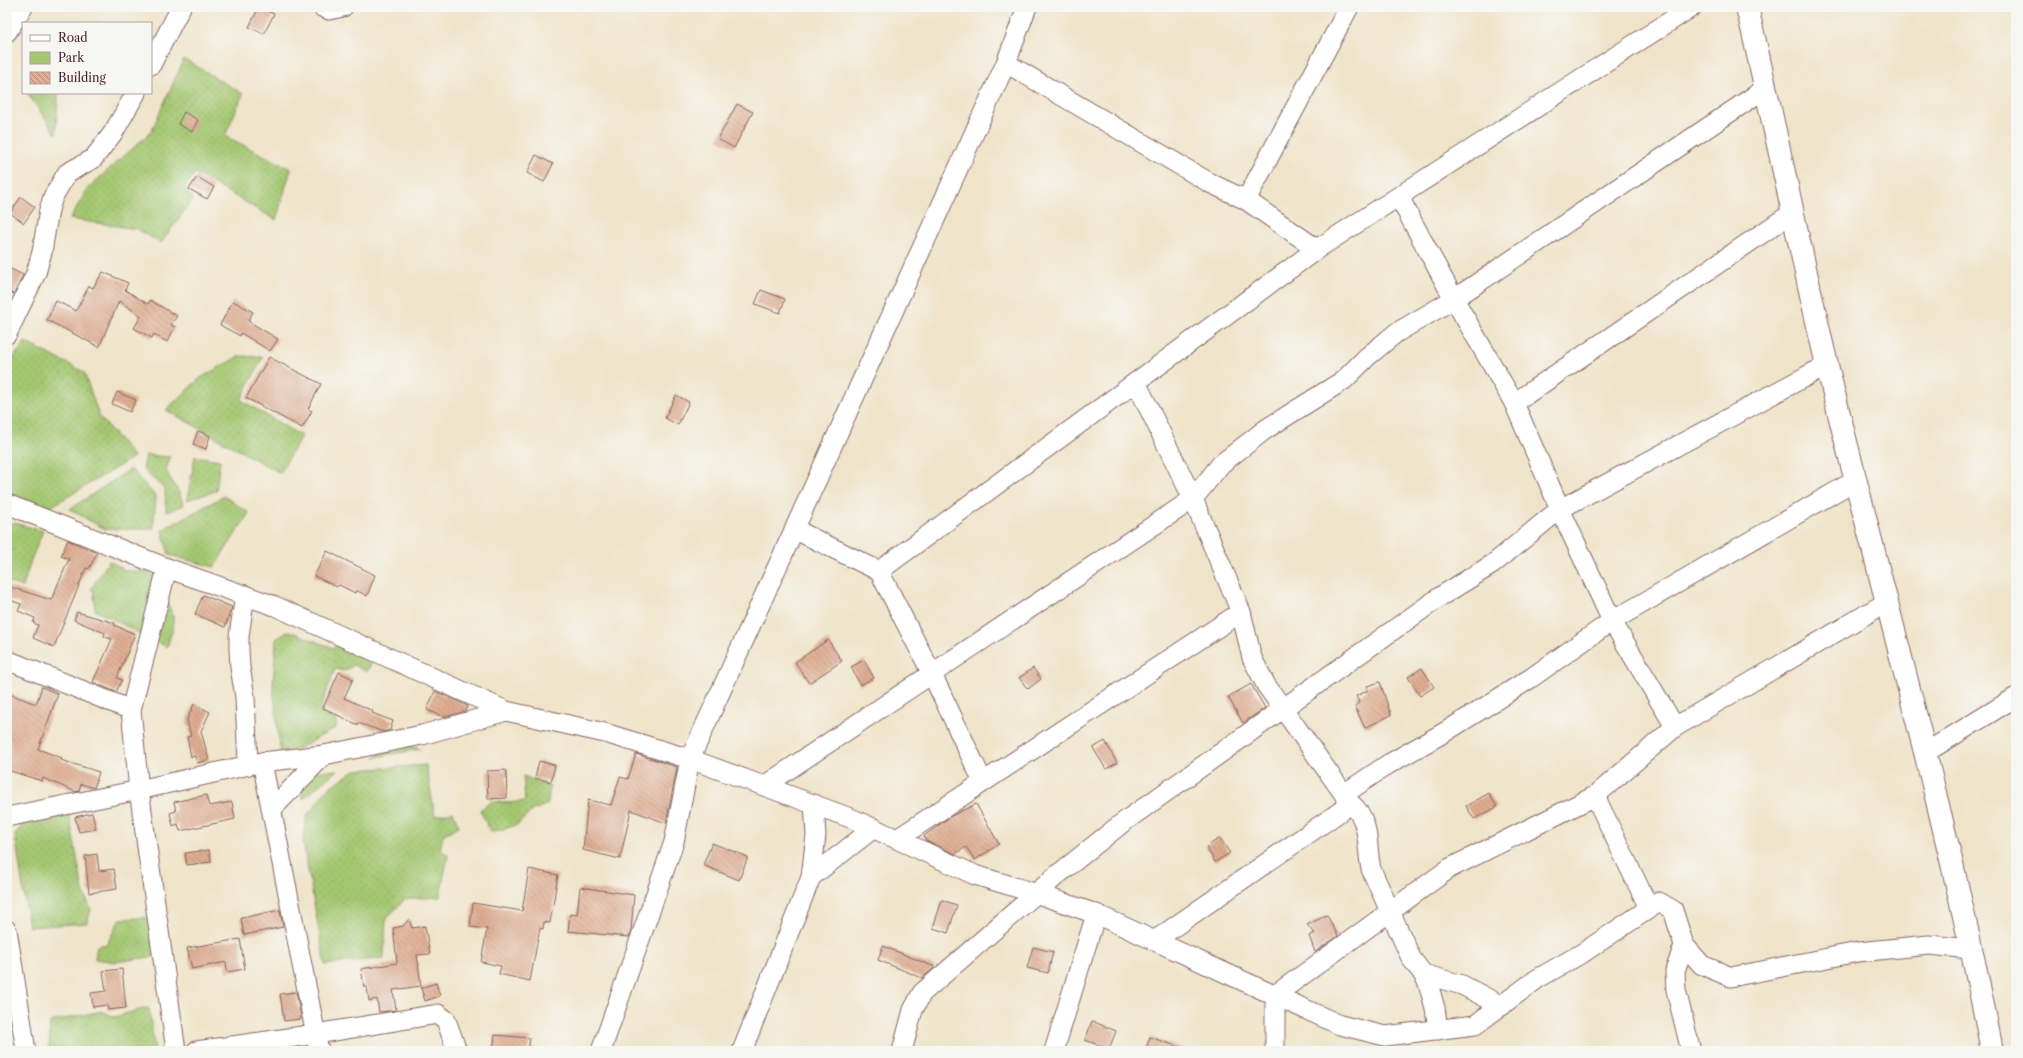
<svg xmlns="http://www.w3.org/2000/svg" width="2023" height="1058" viewBox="0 0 2023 1058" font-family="'Libre Caslon Text',serif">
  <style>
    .green { fill: url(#green-dots); stroke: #77744e }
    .building { fill: url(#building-back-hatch) }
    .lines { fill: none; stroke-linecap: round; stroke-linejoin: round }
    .street-casing { stroke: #846462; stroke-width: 21 }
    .secondary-casing { stroke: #846462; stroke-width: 24 }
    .street { stroke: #fff; stroke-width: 19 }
    .secondary { stroke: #fff; stroke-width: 22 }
  </style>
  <defs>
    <pattern id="green-dots" width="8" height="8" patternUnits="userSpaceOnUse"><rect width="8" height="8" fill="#a4c871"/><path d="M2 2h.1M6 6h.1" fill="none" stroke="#8fab62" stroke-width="1.8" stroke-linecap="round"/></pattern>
    <pattern id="building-back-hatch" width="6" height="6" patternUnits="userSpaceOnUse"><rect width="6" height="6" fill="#dfad91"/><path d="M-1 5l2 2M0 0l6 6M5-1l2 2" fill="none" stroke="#b78c77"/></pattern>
  </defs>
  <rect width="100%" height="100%" fill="#f6f6f2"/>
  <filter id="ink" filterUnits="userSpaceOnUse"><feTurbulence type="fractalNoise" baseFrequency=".025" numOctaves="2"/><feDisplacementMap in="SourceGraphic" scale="8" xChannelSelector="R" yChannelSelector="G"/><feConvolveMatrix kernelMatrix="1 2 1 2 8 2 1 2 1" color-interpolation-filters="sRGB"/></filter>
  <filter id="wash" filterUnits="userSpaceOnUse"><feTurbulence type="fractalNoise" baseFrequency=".012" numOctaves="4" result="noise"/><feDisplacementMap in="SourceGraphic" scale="16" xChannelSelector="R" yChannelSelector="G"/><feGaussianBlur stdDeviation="0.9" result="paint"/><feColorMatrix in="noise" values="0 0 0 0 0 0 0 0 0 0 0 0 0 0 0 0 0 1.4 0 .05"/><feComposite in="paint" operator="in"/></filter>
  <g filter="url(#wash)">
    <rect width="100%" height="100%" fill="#efe4c9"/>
    <g class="green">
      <polygon points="184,59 243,94 225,136 291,169 276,220 195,173 184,188 193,199 161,243 137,229 70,219 88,188 151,132"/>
      <polygon points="58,93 56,134 28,94"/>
      <polygon points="25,342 84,372 99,416 134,457 47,509 7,493 7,367"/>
      <polygon points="239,356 263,357 241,400 301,436 280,473 166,410 199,379"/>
      <polygon points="146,455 170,457 166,471 177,489 184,505 166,512 165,489 143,470"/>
      <polygon points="195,456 220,460 216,491 187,500"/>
      <polygon points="131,469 156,497 153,529 104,529 70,509"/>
      <polygon points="224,496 249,513 214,567 169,555 162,530"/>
      <polygon points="12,522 43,531 31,560 23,587 7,582 7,547 9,540 7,538 7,526"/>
      <path d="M109,561L127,571H146L158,580L173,616V628L167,647C150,639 134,630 118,622C110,617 103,615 95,610L94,592L91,589Z"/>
      <polygon points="289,631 333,648 337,645 373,659 367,672 354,665 344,671 335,669 320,710 336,719 336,728 281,758 273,686 276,639"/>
      <polygon points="398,743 420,749 375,757"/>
      <polygon points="426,765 435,816 453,812 459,826 443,835 440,850 448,855 440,897 405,899 386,919 384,958 325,965 303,842 307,816 327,789 355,770"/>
      <polygon points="337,770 303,799 297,773"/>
      <polygon points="523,776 550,786 548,804 533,810 518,824 502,830 490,831 480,810 492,801 509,803 525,801"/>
      <polygon points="69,814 83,891 91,910 87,923 29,927 15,835 24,822"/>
      <polygon points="159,917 164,955 115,962 95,959 97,946 107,944 120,919"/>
      <polygon points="146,1008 149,1009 155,1051 49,1051 50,1022 102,1011 114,1017"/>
    </g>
    <g id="blocks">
      <g class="building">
        <polygon points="259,7 274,14 264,34 249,27"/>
        <polygon points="737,104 753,112 734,148 718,139"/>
        <polygon points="184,112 198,120 192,132 178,124"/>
        <polygon points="536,155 553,164 544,182 527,173"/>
        <polygon points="197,177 214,187 207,199 189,189"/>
        <polygon points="21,197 35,207 24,223 10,213"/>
        <polygon points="7,267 23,275 14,294 7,291"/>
        <polygon points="103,272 128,283 125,290 148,304 150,300 177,316 171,325 175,327 167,342 154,334 152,338 134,328 141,316 119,301 99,347 47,320 56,301 76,311 89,286 93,288"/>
        <polygon points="761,290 785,299 780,313 755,304"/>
        <polygon points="233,301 253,312 248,321 278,339 270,351 241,333 240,336 220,325"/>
        <polygon points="269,357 321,384 308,409 312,411 302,428 246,398"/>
        <polygon points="117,392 136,400 130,412 112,404"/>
        <polygon points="676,395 689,402 678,425 665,418"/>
        <polygon points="198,431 210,436 206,449 193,444"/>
        <polygon points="68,540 97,553 89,569 86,568 54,647 33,638 38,625 33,623 35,618 18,611 21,604 7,599 7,586 51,600 69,559 61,556"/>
        <polygon points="327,551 375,575 367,596 356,590 355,593 339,585 337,587 314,576"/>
        <polygon points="203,595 232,607 225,627 195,614"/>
        <polygon points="77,612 115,623 114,625 135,634 117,678 122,680 116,692 93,682 112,639 104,637 105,633 74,620"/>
        <polygon points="828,640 842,661 809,683 795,662"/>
        <polygon points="864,660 874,678 860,685 851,667"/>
        <polygon points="1033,668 1041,679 1028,689 1019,678"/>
        <polygon points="1422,668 1434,687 1420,696 1408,677"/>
        <polygon points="339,672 353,679 344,698 373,711 372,713 393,721 390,730 384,732 358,723 358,725 323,708"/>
        <polygon points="1380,682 1391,715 1365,728 1355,707 1359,702 1356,696 1367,691 1367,686"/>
        <polygon points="1251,684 1265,708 1243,723 1228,697"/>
        <polygon points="42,687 58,694 38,749 62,758 61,760 99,772 94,788 81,784 79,791 76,792 43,778 42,781 7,770 7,693 36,704"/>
        <polygon points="435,691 468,706 466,711 444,717 427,710"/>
        <polygon points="194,704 210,712 201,731 209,760 197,763 195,756 191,757 187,737 191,736 187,720"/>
        <polygon points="1105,741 1117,763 1106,769 1093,748"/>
        <polygon points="636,754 677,767 666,823 631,810 620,859 583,850 588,800 611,805 620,777 628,779"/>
        <polygon points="539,761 555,765 551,782 535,778"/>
        <polygon points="506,770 507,798 488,799 487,771"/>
        <polygon points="1489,793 1497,807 1474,819 1466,806"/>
        <polygon points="206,795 209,806 232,802 235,819 180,831 178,824 173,826 170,813 176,811 174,802"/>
        <polygon points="976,804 999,844 975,860 966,847 955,854 926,841 924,836 951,816"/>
        <polygon points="92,813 96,829 79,832 75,817"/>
        <polygon points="1220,838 1230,853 1215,862 1206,847"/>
        <polygon points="712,843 748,857 739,880 703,865"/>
        <polygon points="209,850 211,862 187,865 185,853"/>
        <polygon points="97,854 99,871 114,869 117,889 89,893 85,856"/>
        <polygon points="529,869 558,875 550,923 544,922 543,929 540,928 530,981 499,974 501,966 481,962 487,929 470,927 473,903 522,911"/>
        <polygon points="580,887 634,895 631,931 629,937 568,931 570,914 577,915"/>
        <polygon points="942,900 957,905 948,933 933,928"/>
        <polygon points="280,910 283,927 244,935 241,918"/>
        <polygon points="1327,915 1338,936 1315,952 1309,936 1315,933 1307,925"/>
        <polygon points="409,919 412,928 425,926 430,954 417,955 421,986 393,990 396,1010 379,1012 377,999 369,1001 367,987 364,987 361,969 397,963 393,928 403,926"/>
        <polygon points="240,939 245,969 227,972 226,962 192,969 187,948"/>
        <polygon points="883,946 935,967 922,978 878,960"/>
        <polygon points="1033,947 1053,952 1048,973 1027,968"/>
        <polygon points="122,969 126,1008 108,1010 107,1005 93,1007 91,993 106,991 103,971"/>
        <polygon points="436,983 440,996 425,1001 421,988"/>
        <polygon points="296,992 301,1019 284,1021 280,994"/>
        <polygon points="1092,1021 1116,1031 1109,1049 1085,1040"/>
        <polygon points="495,1035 530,1038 528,1051 493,1051"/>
        <polygon points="1150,1037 1185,1049 1184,1051 1145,1051"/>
      </g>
    </g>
  </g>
  <g filter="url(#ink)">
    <use href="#blocks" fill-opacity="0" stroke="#846462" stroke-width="1"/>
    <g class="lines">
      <g class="street-casing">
        <g id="street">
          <polyline points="322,7 329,10 343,7"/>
          <polyline points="7,32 23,7"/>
          <polyline points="1006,63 1210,183 1246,200 1349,7"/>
          <polyline points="151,65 181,7"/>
          <polyline points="1399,197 1454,299 1514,403 1560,509 1612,621 1675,727"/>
          <polyline points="1246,200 1317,249"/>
          <polyline points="7,334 36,273 42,252 49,210 53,197 67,173 93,159 113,133 136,93"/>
          <path d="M1136,382L1193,499L1241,612L1252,658L1266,685L1351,804C1371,820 1366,847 1371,869L1411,958L1423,974L1428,983L1435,1008L1438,1030"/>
          <polyline points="1514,403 1792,213"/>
          <polyline points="7,504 167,568 275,606 506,711 605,733 690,759 764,786 853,819 975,875 1038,894 1096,914 1340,1025 1385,1036 1475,1025 1537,979 1584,952 1659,902 1673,910 1684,945 1702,965 1731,977 1858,952 1929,945 1971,949"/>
          <polyline points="796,530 879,571 932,674 983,782"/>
          <polyline points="167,568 131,710 139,790 176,1051"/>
          <polyline points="879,571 1317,249 1692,7"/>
          <polyline points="245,595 239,636 239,650 240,667 245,697 248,765"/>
          <polyline points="7,660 131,710"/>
          <polyline points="1925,753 2016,697"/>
          <polyline points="262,762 319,1051"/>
          <polyline points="764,786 1193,499 1221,464 1266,429 1344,380 1367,357 1396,333 1454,299 1766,88"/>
          <polyline points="1344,794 1387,765 1445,732 1531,678 1612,621 1856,480"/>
          <polyline points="1595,796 1649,908"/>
          <polyline points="272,809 324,755"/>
          <polyline points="7,817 139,790 262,762 324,755 422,735 506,711"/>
          <polyline points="897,839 1241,612"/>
          <polyline points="811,877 874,828"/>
          <polyline points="7,930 26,1051"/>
          <polyline points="1154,941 1351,804"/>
          <polyline points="1684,945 1675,971 1676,990 1691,1051"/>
          <polyline points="1423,974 1462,985 1502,1006"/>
          <polyline points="196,1051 316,1034 438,1014 446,1020 457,1051"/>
          <polyline points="601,1051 674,842 690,759 1006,63 1027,7"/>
          <polyline points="742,1051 811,877 816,835 814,804"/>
          <polyline points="902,1051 913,1010 922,993 1056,876 1121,824 1441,596 1493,564 1560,509 1827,365"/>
          <polyline points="1054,1051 1096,914"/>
          <polyline points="1275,1051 1275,995 1450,868 1595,796 1675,727 1887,602"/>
        </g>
      </g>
      <g class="secondary-casing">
        <path id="secondary" d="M1747,7C1775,126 1799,246 1827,365C1882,593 1948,820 1992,1051"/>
      </g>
      <use href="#street" class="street"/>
      <use href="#secondary" class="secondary"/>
    </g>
  </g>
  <rect width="2023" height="1058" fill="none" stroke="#f6f6f2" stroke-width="24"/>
  <rect x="22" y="22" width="130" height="72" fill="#f6f6f2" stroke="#b1a0a2"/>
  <rect x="30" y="35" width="20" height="6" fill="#ffffff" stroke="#b1a0a2"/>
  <text x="58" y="42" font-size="12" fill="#4a1f2b">Road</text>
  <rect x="30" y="52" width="20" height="12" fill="#a4c871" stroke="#b1a0a2"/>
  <text x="58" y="62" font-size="12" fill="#4a1f2b">Park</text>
  <rect x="30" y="72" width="20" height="12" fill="url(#building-back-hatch)" stroke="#b1a0a2"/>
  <text x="58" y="82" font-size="12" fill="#4a1f2b">Building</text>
</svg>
